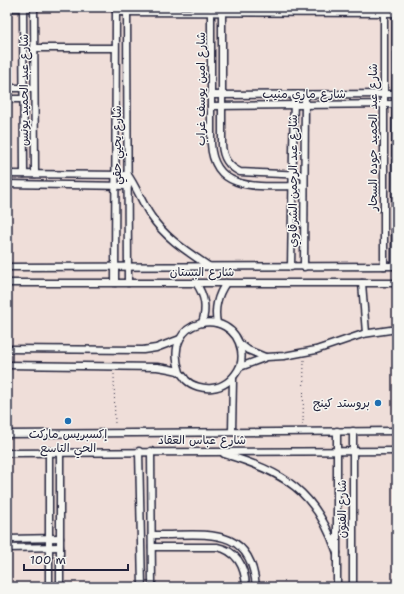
<svg xmlns="http://www.w3.org/2000/svg" width="404" height="594" viewBox="0 0 404 594" font-family="'Shantell Sans','Playpen Sans Arabic',sans-serif">
  <style>
    .lines { fill: none; stroke-linecap: round; stroke-linejoin: round }
    .street-casing { stroke: #22223b; stroke-width: 9 }
    .path { stroke: #22223b; stroke-width: 1; stroke-dasharray: 1 3; stroke-linecap: butt }
    .street { stroke: #f6f6f2; stroke-width: 6 }
    .poi-dot { fill: #1f6fb2; stroke: #f6f6f2; stroke-width: 1.5 }
    .labels { text-anchor: middle; dominant-baseline: central; stroke-width: 3; stroke-linejoin: round; paint-order: stroke }
    .street-label { font-size: 12px; fill: #22223b; stroke: #f6f6f2 }
    .poi-label { font-size: 12px; fill: #22223b; stroke: #f6f6f2; text-anchor: end }
  </style>
  <rect width="100%" height="100%" fill="#efded9"/>
  <filter id="ink" filterUnits="userSpaceOnUse"><feTurbulence type="fractalNoise" baseFrequency=".025" numOctaves="2"/><feDisplacementMap in="SourceGraphic" scale="8" xChannelSelector="R" yChannelSelector="G"/><feConvolveMatrix kernelMatrix="1 2 1 2 8 2 1 2 1" color-interpolation-filters="sRGB"/></filter>
  <g filter="url(#ink)">
    <g class="lines">
      <g class="street-casing">
        <g id="street">
          <polyline points="23,7 24,174"/>
          <polyline points="34,7 35,174"/>
          <polyline points="127,7 128,283"/>
          <polyline points="7,8 34,8"/>
          <polyline points="116,12 397,13"/>
          <path d="M211,12V144C214,196 267,185 304,186"/>
          <path d="M222,13V145C223,158 228,166 240,172L304,175"/>
          <polyline points="34,48 115,48"/>
          <polyline points="7,88 34,88"/>
          <polyline points="211,95 397,94"/>
          <polyline points="7,99 24,99"/>
          <polyline points="211,106 397,104"/>
          <path d="M7,174L128,175C137,188 142,203 151,216C165,238 188,252 210,267"/>
          <polyline points="7,184 128,186"/>
          <polyline points="384,266 384,7"/>
          <polyline points="395,266 396,7"/>
          <polyline points="7,267 397,266"/>
          <polyline points="291,267 294,95"/>
          <polyline points="304,267 305,95"/>
          <polyline points="7,283 397,283"/>
          <polyline points="115,283 116,7"/>
          <path d="M196,283C205,296 207,308 202,323"/>
          <polyline points="362,283 366,333"/>
          <path d="M217,323C214,308 217,296 226,283"/>
          <polyline points="240,344 248,350 265,357"/>
          <polyline points="7,349 143,350 156,348 180,339"/>
          <path d="M7,365L157,367C164,368 171,369 178,371C181,373 184,377 186,380C192,386 203,389 212,388C223,387 232,380 238,370C242,364 242,356 241,350C233,305 160,317 180,372"/>
          <polyline points="240,367 267,357 284,356 316,350 363,334 397,329"/>
          <polyline points="337,431 337,587"/>
          <polyline points="232,432 233,378"/>
          <polyline points="7,434 397,431"/>
          <polyline points="49,451 49,587"/>
          <polyline points="60,451 60,587"/>
          <polyline points="139,451 142,587"/>
          <polyline points="151,451 152,587"/>
          <polyline points="7,453 397,451"/>
          <path d="M224,454C284,472 316,491 337,553"/>
          <path d="M152,535C201,536 251,522 256,587"/>
          <polyline points="7,539 60,538"/>
          <path d="M152,547H217C238,551 245,567 246,587"/>
          <polyline points="7,548 60,547"/>
          <polyline points="353,587 353,431"/>
        </g>
      </g>
      <g class="path">
        <polyline points="114,374 115,426"/>
        <polyline points="303,425 304,360"/>
      </g>
      <use href="#street" class="street"/>
    </g>
  </g>
  <g class="poi-dot">
    <circle cx="378" cy="403" r="4"/>
    <circle cx="68" cy="421" r="4"/>
  </g>
  <g class="labels">
    <g class="street-label">
      <text transform="translate(201 89) rotate(-90)">شارع امين يوسف غراب</text>
      <text transform="translate(24 90) rotate(-90)">شارع عبد الحميد يونس</text>
      <text x="304" y="94">شارع ماري منيب</text>
      <text transform="translate(373 137) rotate(-90)">شارع عبد الحميد جوده السحار</text>
      <text transform="translate(117 145) rotate(-90)">شارع يحيي حقي</text>
      <text transform="translate(293 181) rotate(-90)">شارع عبد الرحمن الشرقاوي</text>
      <text x="202" y="272">شارع البستان</text>
      <text x="202" y="440">شارع عباس العقاد</text>
      <text transform="translate(342 509) rotate(-90)">شارع الفنون</text>
    </g>
    <g class="poi-label">
      <text x="370" y="403">بروستد كينج</text>
      <text x="68" y="434" text-anchor="middle">إكسبريس ماركت<tspan x="68" dy="14">الحي التاسع</tspan></text>
    </g>
  </g>
  <rect width="404" height="594" fill="none" stroke="#f6f6f2" stroke-width="24"/>
  <rect x="12" y="12" width="380" height="570" fill="none" stroke="#22223b" stroke-width="1.5" filter="url(#ink)"/>
  <path d="M24 564v6h104v-6" fill="none" stroke="#22223b" stroke-width="2"/>
  <text x="30" y="564" font-size="12" fill="#22223b" stroke="#f6f6f2" stroke-width="3" paint-order="stroke">100 m</text>
</svg>
